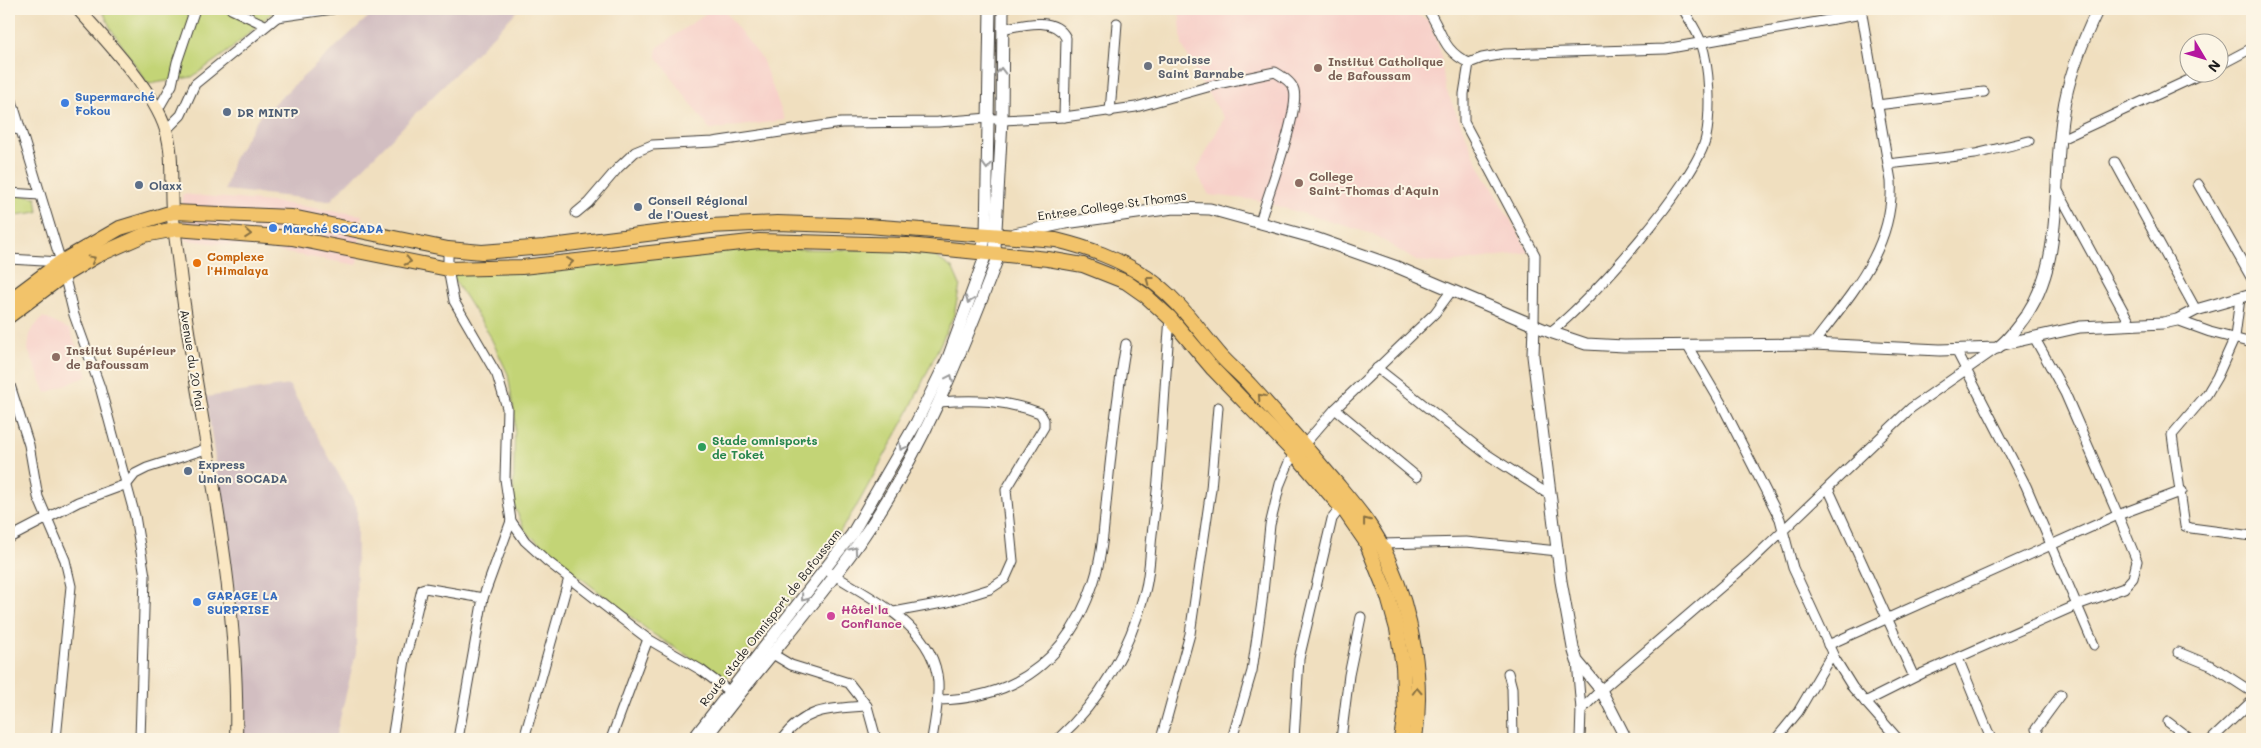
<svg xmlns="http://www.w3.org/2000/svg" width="2261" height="748" viewBox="0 0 2261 748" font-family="Mali,sans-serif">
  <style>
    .built { fill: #f7d0c9 }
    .industrial { fill: #d2bec1 }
    .green { fill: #c3d476; stroke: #707849 }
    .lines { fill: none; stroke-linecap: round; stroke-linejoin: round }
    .minor-casing { stroke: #3c3934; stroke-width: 11 }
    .tertiary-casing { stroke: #3c3934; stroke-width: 13 }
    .secondary-casing { stroke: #3c3934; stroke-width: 14 }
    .primary-casing { stroke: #3c3934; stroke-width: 16 }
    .minor { stroke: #fff; stroke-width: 9 }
    .tertiary { stroke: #fff; stroke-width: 11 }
    .secondary { stroke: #fae7c3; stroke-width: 12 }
    .primary { stroke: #f2c36a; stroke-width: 14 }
    .oneway { stroke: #999 }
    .oneway2 { stroke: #877043 }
    .worship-dot { fill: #6b7280; stroke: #fcf5e5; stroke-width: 2 }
    .education-dot { fill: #8d6e63; stroke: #fcf5e5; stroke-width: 2 }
    .shop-dot { fill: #3f7fe0; stroke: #fcf5e5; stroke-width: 2 }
    .service-dot { fill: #5c6f8a; stroke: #fcf5e5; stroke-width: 2 }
    .food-dot { fill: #e8710a; stroke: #fcf5e5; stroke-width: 2 }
    .leisure-dot { fill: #2e9e5b; stroke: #fcf5e5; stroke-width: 2 }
    .hotel-dot { fill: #d1479c; stroke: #fcf5e5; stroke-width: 2 }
    .labels { text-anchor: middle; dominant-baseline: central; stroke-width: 4; stroke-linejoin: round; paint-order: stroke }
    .worship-label { font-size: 12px; font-weight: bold; fill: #5b616d; stroke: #fcf5e5; text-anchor: start }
    .education-label { font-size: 12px; font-weight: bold; fill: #785e54; stroke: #fcf5e5; text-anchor: start }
    .shop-label { font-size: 12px; font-weight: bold; fill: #366cbe; stroke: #fcf5e5; text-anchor: start }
    .service-label { font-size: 12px; font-weight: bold; fill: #4e5e75; stroke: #fcf5e5; text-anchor: start }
    .street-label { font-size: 12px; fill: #1c1c1c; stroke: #fcf5e5 }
    .food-label { font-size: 12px; font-weight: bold; fill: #c56008; stroke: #fcf5e5; text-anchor: start }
    .leisure-label { font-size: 12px; font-weight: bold; fill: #27864d; stroke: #fcf5e5; text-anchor: start }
    .hotel-label { font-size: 12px; font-weight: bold; fill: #b23c85; stroke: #fcf5e5; text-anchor: start }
  </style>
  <rect width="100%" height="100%" fill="#fcf5e5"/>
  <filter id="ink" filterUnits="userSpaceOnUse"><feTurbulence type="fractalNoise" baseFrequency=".02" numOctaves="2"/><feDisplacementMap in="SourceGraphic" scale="10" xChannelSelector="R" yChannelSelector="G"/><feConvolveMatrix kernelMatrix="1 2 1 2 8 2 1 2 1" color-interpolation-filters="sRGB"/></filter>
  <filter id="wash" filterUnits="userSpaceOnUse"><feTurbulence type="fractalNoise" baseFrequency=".0096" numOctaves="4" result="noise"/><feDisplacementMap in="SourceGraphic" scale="20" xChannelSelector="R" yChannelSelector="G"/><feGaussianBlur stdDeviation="1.12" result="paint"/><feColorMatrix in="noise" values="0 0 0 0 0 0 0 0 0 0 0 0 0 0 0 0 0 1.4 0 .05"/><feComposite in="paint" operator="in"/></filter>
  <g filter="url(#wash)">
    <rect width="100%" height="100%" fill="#f0dfbf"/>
    <g class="built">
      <polygon points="712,9 723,9 762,59 785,120 710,130 657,57 657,48"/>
      <polygon points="1179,9 1404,9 1428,20 1440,49 1445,87 1479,166 1529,252 1449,263 1416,261 1373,234 1256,200 1209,195 1196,171 1224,118 1203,86 1182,45"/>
      <polygon points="182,194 281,203 362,215 357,265 269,250 185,240"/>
      <polygon points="43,317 70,330 88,376 46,393 28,350 30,332"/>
    </g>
    <g class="industrial">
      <polygon points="377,9 519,9 330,201 225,190 233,160 258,118"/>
      <polygon points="289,385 357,507 356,653 335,739 243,739 243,653 206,397"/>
    </g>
    <g class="green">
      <polygon points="102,9 276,9 230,50 192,77 148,84 111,29"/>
      <polygon points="9,192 36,197 38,212 9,216"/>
      <polygon points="802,249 900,250 932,254 953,269 960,285 954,315 908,413 859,502 816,569 722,683 704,666 653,634 577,575 526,532 513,504 515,419 508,374 489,334 450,273 732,250"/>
    </g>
  </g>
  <g filter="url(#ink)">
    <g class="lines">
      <g class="minor-casing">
        <g id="minor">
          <polyline points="231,9 265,25"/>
          <path d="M1427,9C1443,31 1441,50 1469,63"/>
          <polyline points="277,17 333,9"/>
          <path d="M1002,29C1022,25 1055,15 1066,38L1064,117"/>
          <polyline points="2218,66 2252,48"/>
          <polyline points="9,91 61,262"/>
          <polyline points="1877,105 1984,92"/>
          <polyline points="157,111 172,85 177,62 195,9"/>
          <polyline points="1110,112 1117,23"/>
          <polyline points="9,128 20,130"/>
          <polyline points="166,130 181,115 195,84 287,9"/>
          <polyline points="2059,140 2206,72"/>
          <polyline points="2115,162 2196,310"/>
          <polyline points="1888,164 1975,154 2029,141"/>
          <polyline points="2198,184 2252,279"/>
          <polyline points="2058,191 2131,325"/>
          <polyline points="9,193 40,195"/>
          <path d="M576,213L588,203L618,168L635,152L652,145L713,142L841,123L938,122L989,118L1002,120L1064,117L1136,107L1222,83L1275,72C1282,76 1292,82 1294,90C1300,111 1267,196 1260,222"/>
          <polyline points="448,249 448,269 454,301 497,375 507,408 505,479 511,521 525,541 547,561 610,610 648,639 701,670 734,695"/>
          <polyline points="9,259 61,262 74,315 100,387 135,516 145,576 140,739"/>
          <polyline points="2240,298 2235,337 2217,377 2207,394 2172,435 2185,526 2191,528 2252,536"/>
          <polyline points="2177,320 2210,332 2252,343"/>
          <polyline points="1534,324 1535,255 1464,122 1464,94 1469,63 1482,58 1505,54 1665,49 1862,14"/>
          <path d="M1550,332C1587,306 1698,180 1706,137C1711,111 1710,68 1701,42C1697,31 1689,19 1683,9"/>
          <path d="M1813,344C1851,294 1895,247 1891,181L1861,9"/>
          <polyline points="1687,345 1721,403 1780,519 1793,568 1835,659 1853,688 1898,739"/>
          <polyline points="1956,350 2026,486 2094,645"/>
          <polyline points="1377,368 1485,453 1551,496"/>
          <polyline points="9,382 29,445 38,497 65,560 71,586 56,739"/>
          <polyline points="1335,409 1417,477"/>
          <polyline points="1828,488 1914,677"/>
          <polyline points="9,538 78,502 127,484 135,474 147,468 206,449"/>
          <polyline points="1381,544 1466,542 1558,551"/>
          <path d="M831,573C871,599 934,626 938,682C939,701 935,720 932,739"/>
          <path d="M894,612L948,602L990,589L1005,579L1013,561L1006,490L1044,427V420L1040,413C1006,400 975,399 939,402"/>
          <polyline points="1828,645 2118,515 2182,491"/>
          <polyline points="2178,652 2212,666 2252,692"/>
          <polyline points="771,653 791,665 849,683 867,706 875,735 873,739"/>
          <polyline points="1958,658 1991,739"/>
          <polyline points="1577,661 1581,710 1580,739"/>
          <polyline points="1508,673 1512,688 1513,739"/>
          <path d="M938,700C1018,699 1069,657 1094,581C1103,553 1104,523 1107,494C1112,444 1117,393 1126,344"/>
          <polyline points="1865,702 1923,673 2077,605 2124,588 2133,578 2137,561 2118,515 2065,393 2034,337"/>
          <polyline points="1581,710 1601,690 1750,562 1911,408 1997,348"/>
          <polyline points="2168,722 2190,739"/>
          <polyline points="392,739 405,660 422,589 425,588 483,598"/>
          <polyline points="458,739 483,598 511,521"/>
          <polyline points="524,739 569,578"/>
          <polyline points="611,739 648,639"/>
          <path d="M782,739C806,707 830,709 867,706"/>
          <path d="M1058,739C1102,699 1130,648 1145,591C1150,573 1150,552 1152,534C1162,462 1164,390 1170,318"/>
          <polyline points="1161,739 1190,634 1211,489 1218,407"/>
          <polyline points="1232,739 1252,671 1262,602 1270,525 1280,484 1289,462 1335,409 1435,313 1452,290"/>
          <polyline points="1294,739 1299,659 1332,519 1341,507"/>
          <polyline points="1341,739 1349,675 1361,617"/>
          <polyline points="1776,739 1798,712 1832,654"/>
          <polyline points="2040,739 2036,729 2061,695"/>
          <polyline points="2212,739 2252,701"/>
        </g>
      </g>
      <g class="tertiary-casing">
        <g id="tertiary">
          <path d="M1014,234L1065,223L1173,208L1210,209L1315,238L1397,267L1550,332L1586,344L1624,346L1813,344L1940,350L1997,348C2006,342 2012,334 2018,326C2067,268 2051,184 2063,113C2068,77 2082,42 2098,9"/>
          <polyline points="1534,324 1533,356 1561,581 1573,648 1577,661 1601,690 1626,739"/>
          <polyline points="2004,344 2080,327 2163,323 2177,320 2196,310 2252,294"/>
          <polyline points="693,739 852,534 916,423 948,358 986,254 983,246 986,235 990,9"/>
          <path d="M705,739C755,671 813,609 861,540C922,453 961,354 999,255L995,248L1002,120L1003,9"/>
        </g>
      </g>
      <g class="secondary-casing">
        <path id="secondary" d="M78,9C105,39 154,91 166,130C174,155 170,184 172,210C175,236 179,263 182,290C202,439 240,588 236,739"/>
      </g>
      <g class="primary-casing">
        <g id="primary">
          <path d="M9,301L61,262L120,228L173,212L292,217L448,249L482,252L544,247L710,226L777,223L867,226L1056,240C1088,248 1118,258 1146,277C1177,297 1197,328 1221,356C1230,366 1241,375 1250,385C1280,418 1309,451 1337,484C1357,508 1376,530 1388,559C1412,613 1424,680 1415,739"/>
          <polyline points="9,316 64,275 96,256 144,235 176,229 292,238 448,269 522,267 759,241 908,245 1048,259 1083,265 1126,282 1146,296 1170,318 1213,369 1296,455 1346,513 1366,542 1388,597 1397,629 1403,666 1405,713 1401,739"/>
        </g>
      </g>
      <use href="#minor" class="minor"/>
      <use href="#tertiary" class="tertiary"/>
      <use href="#secondary" class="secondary"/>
      <use href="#primary" class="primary"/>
    </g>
    <defs><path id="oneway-chevron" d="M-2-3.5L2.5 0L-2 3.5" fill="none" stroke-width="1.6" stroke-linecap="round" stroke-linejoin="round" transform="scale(1.25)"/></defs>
    <g class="oneway">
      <use href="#oneway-chevron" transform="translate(1001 71) rotate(-89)"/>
      <use href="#oneway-chevron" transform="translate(987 166) rotate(92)"/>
      <use href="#oneway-chevron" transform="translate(969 300) rotate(110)"/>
      <use href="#oneway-chevron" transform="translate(950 378) rotate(-65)"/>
      <use href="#oneway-chevron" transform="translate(902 447) rotate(119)"/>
      <use href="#oneway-chevron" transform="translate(854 550) rotate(-54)"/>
      <use href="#oneway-chevron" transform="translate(804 598) rotate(129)"/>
    </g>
    <g class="oneway2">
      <use href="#oneway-chevron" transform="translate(248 234) rotate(4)"/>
      <use href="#oneway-chevron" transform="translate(92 259) rotate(-29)"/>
      <use href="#oneway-chevron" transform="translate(408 261) rotate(12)"/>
      <use href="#oneway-chevron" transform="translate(570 262) rotate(-7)"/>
      <use href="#oneway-chevron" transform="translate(1149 280) rotate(-143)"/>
      <use href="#oneway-chevron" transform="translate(1261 397) rotate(-132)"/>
      <use href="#oneway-chevron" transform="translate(1366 521) rotate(-128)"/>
      <use href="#oneway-chevron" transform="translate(1417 691) rotate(-93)"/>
    </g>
  </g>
  <circle class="worship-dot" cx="1148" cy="66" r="5"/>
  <g class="education-dot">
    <circle cx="1318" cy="68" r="5"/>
    <circle cx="1299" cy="183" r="5"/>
    <circle cx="56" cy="357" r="5"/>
  </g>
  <g class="shop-dot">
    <circle cx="65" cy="103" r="5"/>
    <circle cx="273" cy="228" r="5"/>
    <circle cx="197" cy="602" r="5"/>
  </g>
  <g class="service-dot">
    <circle cx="227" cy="112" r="5"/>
    <circle cx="139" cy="185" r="5"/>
    <circle cx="638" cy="207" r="5"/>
    <circle cx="188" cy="471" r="5"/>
  </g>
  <circle class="food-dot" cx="197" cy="263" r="5"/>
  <circle class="leisure-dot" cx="702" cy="447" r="5"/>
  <circle class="hotel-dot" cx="831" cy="616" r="5"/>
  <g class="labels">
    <g class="worship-label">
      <text x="1158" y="59">Paroisse<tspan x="1158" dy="14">Saint Barnabe</tspan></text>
    </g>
    <g class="education-label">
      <text x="1328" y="61">Institut Catholique<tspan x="1328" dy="14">de Bafoussam</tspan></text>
      <text x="1309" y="176">College<tspan x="1309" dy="14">Saint-Thomas d'Aquin</tspan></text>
      <text x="66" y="350">Institut Supérieur<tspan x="66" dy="14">de Bafoussam</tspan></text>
    </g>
    <g class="shop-label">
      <text x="75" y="96">Supermarché<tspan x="75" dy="14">Fokou</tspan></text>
      <text x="283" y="228">Marché SOCADA</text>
      <text x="207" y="595">GARAGE LA<tspan x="207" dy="14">SURPRISE</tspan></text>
    </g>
    <g class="service-label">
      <text x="237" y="112">DR MINTP</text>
      <text x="149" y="185">Olaxx</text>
      <text x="648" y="200">Conseil Régional<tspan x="648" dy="14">de l'Ouest</tspan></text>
      <text x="198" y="464">Express<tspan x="198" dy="14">Union SOCADA</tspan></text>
    </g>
    <g class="street-label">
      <text transform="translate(1112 205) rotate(-8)">Entree College St Thomas</text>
      <text transform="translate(193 360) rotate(81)">Avenue du 20 Mai</text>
      <text transform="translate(770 617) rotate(-52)">Route stade Omnisport de Bafoussam</text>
    </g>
    <g class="food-label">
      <text x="207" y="256">Complexe<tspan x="207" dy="14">l'Himalaya</tspan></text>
    </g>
    <g class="leisure-label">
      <text x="712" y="440">Stade omnisports<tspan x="712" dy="14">de Toket</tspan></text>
    </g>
    <g class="hotel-label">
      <text x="841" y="609">Hôtel la<tspan x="841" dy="14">Confiance</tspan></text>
    </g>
  </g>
  <rect width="2261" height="748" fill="none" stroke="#fcf5e5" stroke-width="30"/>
  <g transform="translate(2204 58) rotate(128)"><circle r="24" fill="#fcf5e5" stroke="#a29e95"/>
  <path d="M0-4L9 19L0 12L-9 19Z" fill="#b5179e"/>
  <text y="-8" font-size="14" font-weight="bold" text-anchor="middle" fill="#1c1c1c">N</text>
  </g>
</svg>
